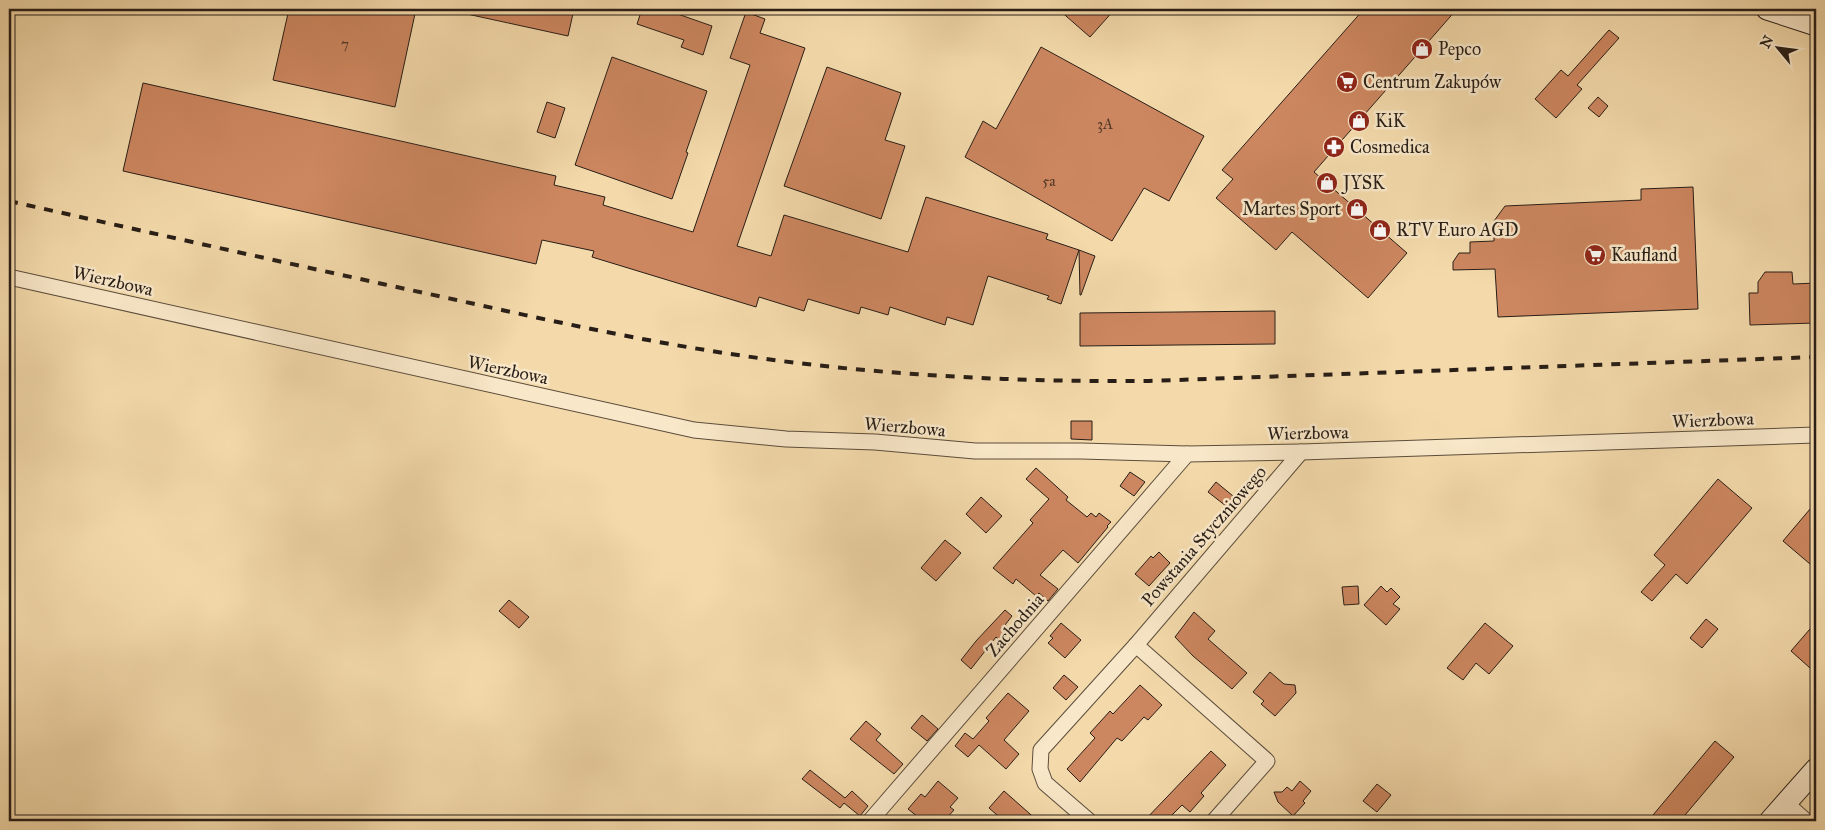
<svg xmlns="http://www.w3.org/2000/svg" width="1825" height="830" viewBox="0 0 1825 830" font-family="'IM FELL Great Primer',serif">
  <style>
    .building { fill: #cd8760; stroke: #281e17 }
    .lines { fill: none; stroke-linecap: round; stroke-linejoin: round }
    .minor-casing { stroke: #5b4d3c; stroke-width: 17 }
    .secondary-casing { stroke: #281e17; stroke-width: 23 }
    .minor { stroke: #f8e7c8; stroke-width: 15 }
    .secondary { stroke: #f8e7c8; stroke-width: 21 }
    .rail { stroke: #281e17; stroke-width: 4; stroke-dasharray: 9 9; stroke-linecap: butt }
    .labels { text-anchor: middle; dominant-baseline: central; stroke-width: 5; stroke-linejoin: round; paint-order: stroke }
    .number-label { font-size: 15px; fill: #513829 }
    .poi-label { font-size: 18px; fill: #281e17; stroke: #f8e7c8; text-anchor: start }
    .street-label { font-size: 18px; fill: #281e17; stroke: #f8e7c8 }
  </style>
  <rect width="100%" height="100%" fill="#f4daab"/>
  <filter id="stains"><feTurbulence type="fractalNoise" baseFrequency=".004" numOctaves="4"/><feColorMatrix values="0 0 0 0 .2 0 0 0 0 .09 0 0 0 0 .02 0 0 0 .5 -.17"/></filter>
  <radialGradient id="worn" r=".72"><stop offset=".6" stop-color="#630" stop-opacity="0"/><stop offset="1" stop-color="#630" stop-opacity=".3"/></radialGradient>
  <g class="building">
    <polygon points="289,9 416,9 395,107 273,80"/>
    <polygon points="468,9 574,9 568,36 467,14"/>
    <polygon points="642,9 673,9 672,12 712,26 703,55 681,47 684,40 637,24"/>
    <polygon points="1058,9 1115,9 1090,37"/>
    <polygon points="1364,9 1457,9 1314,172 1407,253 1368,298 1292,232 1276,250 1216,198 1233,179 1222,170"/>
    <polygon points="746,12 765,19 760,33 805,48 737,246 771,256 784,215 908,252 926,197 1048,234 1046,239 1079,250 1061,304 1047,299 1049,296 988,276 973,325 947,317 945,325 890,307 888,315 861,307 859,314 808,299 804,311 759,297 756,307 592,257 594,251 542,240 536,264 123,171 143,83 556,176 554,185 605,197 603,205 693,232 750,65 730,58"/>
    <polygon points="1609,30 1619,38 1577,85 1582,89 1556,118 1535,99 1561,70 1568,76"/>
    <polygon points="1041,47 1204,136 1169,201 1144,188 1112,241 965,157 983,121 996,129"/>
    <polygon points="612,57 707,91 686,152 688,153 672,199 575,165"/>
    <polygon points="827,67 901,93 885,140 905,146 881,219 784,186"/>
    <polygon points="1598,97 1608,106 1599,117 1588,108"/>
    <polygon points="547,102 565,108 555,138 537,132"/>
    <polygon points="1693,187 1698,309 1498,317 1495,269 1453,270 1453,262 1459,253 1470,253 1470,242 1494,241 1494,221 1505,206 1641,200 1641,189"/>
    <polygon points="1079,250 1095,256 1081,295 1080,295"/>
    <polygon points="1765,272 1792,272 1793,284 1816,283 1816,323 1750,325 1749,293 1758,293 1758,282"/>
    <polygon points="1275,311 1275,344 1080,346 1080,313"/>
    <polygon points="1071,421 1092,421 1092,440 1071,439"/>
    <polygon points="1036,468 1068,497 1066,500 1087,517 1091,513 1096,517 1099,513 1111,522 1107,526 1108,527 1078,563 1063,550 1040,575 1058,589 1048,601 1039,593 1036,596 1016,579 1013,584 993,568 1033,523 1030,520 1049,499 1026,479"/>
    <polygon points="1130,472 1145,482 1134,496 1120,486"/>
    <polygon points="1718,479 1752,508 1687,584 1676,574 1652,601 1641,592 1665,565 1654,555"/>
    <polygon points="1216,482 1233,496 1226,506 1208,492"/>
    <polygon points="981,497 1002,516 986,533 966,514"/>
    <polygon points="1816,502 1816,556 1810,564 1783,541"/>
    <polygon points="945,540 961,553 936,581 921,568"/>
    <polygon points="1159,552 1170,563 1149,586 1135,574 1151,556 1153,558"/>
    <polygon points="1358,586 1359,604 1344,605 1342,587"/>
    <polygon points="1381,586 1387,592 1391,588 1400,597 1393,604 1400,609 1386,625 1364,605"/>
    <polygon points="509,600 529,617 519,628 499,611"/>
    <polygon points="1005,610 1012,616 1005,625 1017,635 1007,646 996,637 971,669 961,660 976,641"/>
    <polygon points="1194,612 1215,631 1208,639 1247,673 1232,689 1193,656 1175,637"/>
    <polygon points="1706,619 1718,629 1702,648 1690,638"/>
    <polygon points="1816,622 1816,661 1810,668 1791,651"/>
    <polygon points="1061,623 1081,640 1065,658 1048,643 1053,638 1050,636"/>
    <polygon points="1485,623 1513,646 1489,674 1476,663 1463,680 1447,668"/>
    <polygon points="1270,672 1284,684 1295,685 1296,693 1275,716 1261,704 1264,701 1253,692"/>
    <polygon points="1064,675 1078,687 1066,700 1053,688"/>
    <polygon points="1140,685 1162,705 1148,720 1144,717 1122,741 1117,738 1080,782 1067,769 1095,738 1090,733 1110,711 1113,714"/>
    <polygon points="1008,693 1029,711 1004,740 1019,754 1006,769 979,745 968,757 955,746 965,733 973,739 989,721 986,718"/>
    <polygon points="922,715 938,729 927,741 911,728"/>
    <polygon points="866,721 881,734 876,740 903,764 894,774 850,739"/>
    <polygon points="1715,741 1734,757 1680,821 1648,821"/>
    <polygon points="1211,751 1226,765 1201,793 1204,796 1190,812 1182,805 1166,821 1144,821"/>
    <polygon points="810,770 845,798 852,791 868,806 860,816 844,803 840,808 802,779"/>
    <polygon points="938,781 958,798 950,807 954,810 944,821 923,821 908,809 921,794 925,797"/>
    <polygon points="1300,781 1311,791 1303,801 1305,803 1293,816 1278,802 1274,792 1282,792 1287,787 1292,791"/>
    <polygon points="1377,784 1391,795 1377,812 1363,801"/>
    <polygon points="1004,791 1038,821 1004,821 989,808"/>
  </g>
  <g class="lines">
    <g class="minor-casing">
      <g id="minor">
        <polyline points="9,277 694,430 786,439 875,442 975,451 1081,451 1187,454 1301,452 1816,435"/>
        <polyline points="1136,645 1267,761 1214,821"/>
        <polyline points="1786,803 1806,821"/>
        <polyline points="870,821 1187,454"/>
        <polyline points="1089,821 1045,783 1040,769 1041,750 1136,645 1301,452"/>
      </g>
    </g>
    <g class="secondary-casing">
      <g id="secondary">
        <polyline points="1767,9 1816,25"/>
        <polyline points="1770,821 1816,769"/>
      </g>
    </g>
    <use href="#minor" class="minor"/>
    <use href="#secondary" class="secondary"/>
    <path class="rail" d="M9,201C156,234 304,267 452,299C556,322 660,345 766,359C893,376 1021,382 1149,381L1816,357"/>
  </g>
  <defs>
    <g id="shop-disc" transform="scale(1.125)"><circle r="9.5" fill="#8f2418" stroke="#f8e7c8"/><path d="M-5-2.5h2.3a2.7 3.5 0 0 1 5.4 0H5L5.5 6h-11ZM-1.5-2.5h3a1.5 2.3 0 0 0-3 0Z" fill="#fff"/></g>
    <g id="supermarket-disc" transform="scale(1.125)"><circle r="9.5" fill="#8f2418" stroke="#f8e7c8"/><path d="M-6-5.5h2.5l.6 2H6L4.5 2H-2.5L-4.4-4H-6ZM-1.5 3.2a1.3 1.3 0 1 0 .1 0ZM3 3.2a1.3 1.3 0 1 0 .1 0Z" fill="#fff"/></g>
    <g id="pharmacy-disc" transform="scale(1.125)"><circle r="9.5" fill="#8f2418" stroke="#f8e7c8"/><path d="M-2-6h4v4h4v4h-4v4h-4v-4h-4v-4h4Z" fill="#fff"/></g>
  </defs>
  <g fill-rule="evenodd">
    <use href="#shop-disc" x="1422" y="49"/>
    <use href="#supermarket-disc" x="1347" y="82"/>
    <use href="#shop-disc" x="1359" y="121"/>
    <use href="#pharmacy-disc" x="1334" y="147"/>
    <use href="#shop-disc" x="1327" y="183"/>
    <use href="#shop-disc" x="1357" y="209"/>
    <use href="#shop-disc" x="1380" y="230"/>
    <use href="#supermarket-disc" x="1595" y="255"/>
  </g>
  <g class="labels">
    <g class="number-label">
      <text x="345" y="44">7</text>
      <text x="1105" y="124">3A</text>
      <text x="1049" y="181">5a</text>
    </g>
    <g class="poi-label">
      <text x="1438" y="49">Pepco</text>
      <text x="1363" y="82">Centrum Zakupów</text>
      <text x="1375" y="121">KiK</text>
      <text x="1350" y="147">Cosmedica</text>
      <text x="1343" y="183">JYSK</text>
      <text x="1341" y="209" text-anchor="end">Martes Sport</text>
      <text x="1396" y="230">RTV Euro AGD</text>
      <text x="1611" y="255">Kaufland</text>
    </g>
    <g class="street-label">
      <text transform="translate(113 281) rotate(13)">Wierzbowa</text>
      <text transform="translate(508 370) rotate(12)">Wierzbowa</text>
      <text transform="translate(1713 420) rotate(-2)">Wierzbowa</text>
      <text transform="translate(905 427) rotate(5)">Wierzbowa</text>
      <text transform="translate(1308 433) rotate(-1)">Wierzbowa</text>
      <text transform="translate(1204 536) rotate(-49)">Powstania Styczniowego</text>
      <text transform="translate(1015 625) rotate(-49)">Zachodnia</text>
    </g>
  </g>
  <rect width="1825" height="830" fill="none" stroke="#f4daab" stroke-width="30"/>
  <rect x="10" y="10" width="1805" height="810" fill="none" stroke="#281e17" stroke-width="2.5"/>
  <rect x="15" y="15" width="1795" height="800" fill="none" stroke="#281e17"/>
  <g transform="translate(1778 48) rotate(299)" stroke="#f8e7c8" stroke-width="4" paint-order="stroke">
  <path d="M0-4L9 19L0 12L-9 19Z" fill="#281e17"/>
  <text y="-8" font-size="14" font-weight="bold" text-anchor="middle" fill="#281e17">N</text>
  </g>
  <rect width="100%" height="100%" filter="url(#stains)"/>
  <rect width="100%" height="100%" fill="url(#worn)"/>
</svg>
